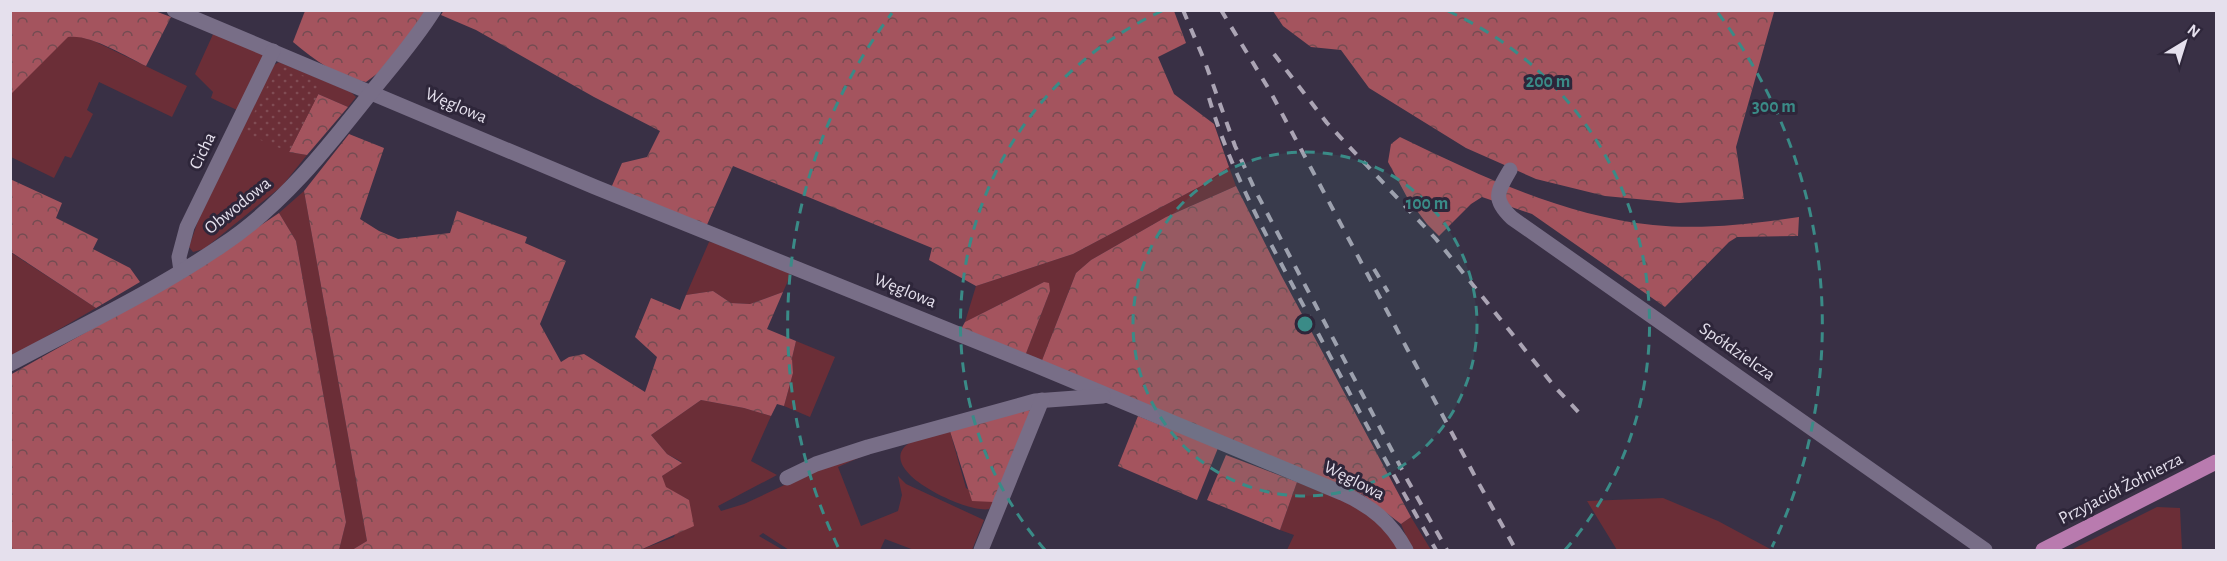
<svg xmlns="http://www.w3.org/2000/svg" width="2227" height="561" viewBox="0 0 2227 561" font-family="'Alegreya Sans',sans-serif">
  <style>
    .green { fill: #6b2e37 }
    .forest { fill: url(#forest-crowns) }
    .garden { fill: url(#garden-dots) }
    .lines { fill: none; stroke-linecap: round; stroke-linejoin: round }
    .minor { stroke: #786e87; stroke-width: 15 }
    .major { stroke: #b97baf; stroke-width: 15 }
    .rail { stroke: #aba4b4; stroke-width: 4; stroke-dasharray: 10 10; stroke-linecap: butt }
    .ring { fill: none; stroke: #3a8b87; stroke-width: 3; stroke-dasharray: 10 8 }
    .labels { text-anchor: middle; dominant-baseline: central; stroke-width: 6; stroke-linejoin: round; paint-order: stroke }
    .street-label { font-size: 18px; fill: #e5e0ed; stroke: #2e263a }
    .centre { fill: #3a8b87; stroke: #2e263a; stroke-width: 3 }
    .ring-label { font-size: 18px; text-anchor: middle; font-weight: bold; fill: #3a8b87; stroke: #2e263a; stroke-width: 6; stroke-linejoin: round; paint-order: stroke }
  </style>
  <defs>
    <pattern id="forest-crowns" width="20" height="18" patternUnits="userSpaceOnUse" patternTransform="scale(1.5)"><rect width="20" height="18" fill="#a4545e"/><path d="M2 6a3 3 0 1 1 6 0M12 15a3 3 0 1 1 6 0" fill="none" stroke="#744c52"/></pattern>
    <pattern id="garden-dots" width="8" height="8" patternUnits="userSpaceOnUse" patternTransform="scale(1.5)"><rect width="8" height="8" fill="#6b2e37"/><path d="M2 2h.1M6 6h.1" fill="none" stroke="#804c54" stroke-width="1.8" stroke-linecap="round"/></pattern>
  </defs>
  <rect width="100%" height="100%" fill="#393045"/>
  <g class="green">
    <polygon points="214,32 264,55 237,110 211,98 213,92 195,74"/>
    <polygon points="77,36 94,41 187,86 172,117 99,82 87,110 93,114 71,158 65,156 54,178 11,157 10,94 67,37"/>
    <polygon points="279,62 351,92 356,97 348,107 318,94 322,85 289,152 307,155 282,186 204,249 193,252 189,247 199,218 274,65"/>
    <polygon points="1229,167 1236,186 1166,217 1091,260 1076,273 1041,363 1025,356 1050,291 1044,282 965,322 976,286 1073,254 1201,186"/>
    <polygon points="304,191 367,541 352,550 339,550 346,522 296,241 279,213"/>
    <polygon points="709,242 715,243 791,274 783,292 750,304 731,303 713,291 686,295"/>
    <polygon points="10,252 96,308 11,357 10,357"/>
    <polygon points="796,341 835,357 810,417 784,406 793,373 792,358"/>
    <polygon points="701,400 744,408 771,416 751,461 777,475 718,506 721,511 744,504 823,467 865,455 838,467 861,526 898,511 902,495 898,476 906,484 984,520 972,550 914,550 885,539 880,550 789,550 763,533 759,536 783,550 640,550 674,537 689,500 665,487 662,476 682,462 667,454 651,435"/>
    <path d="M949,428L966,488L994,502L989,509C969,514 871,470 909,443C919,435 937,432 949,428Z"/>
    <polygon points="1297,482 1369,512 1401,550 1287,550 1294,535 1280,530"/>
    <polygon points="1663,498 1718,521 1772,550 1617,550 1587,501"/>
    <polygon points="2157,507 2180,508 2182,550 2071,550"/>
    <polygon points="1411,517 1431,550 1412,550 1401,524"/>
  </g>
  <g class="forest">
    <polygon points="444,10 1174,11 1186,43 1158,57 1174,94 1214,124 1229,167 1201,186 1073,254 976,286 929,260 932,248 733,166 706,227 611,188 622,163 647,157 660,131 594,97 476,30 441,15"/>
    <polygon points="1767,10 1774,12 1736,147 1744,199 1679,203 1605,196 1536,179 1466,148 1369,88 1341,50 1311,47 1283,26 1273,11"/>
    <path d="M155,11L171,17L146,66C125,56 91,34 68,37L11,94V11Z"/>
    <path d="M305,11H429L378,73L366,82C336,76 316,61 293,42Z"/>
    <polygon points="318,94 348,107 307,155 289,152"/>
    <polygon points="349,134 384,148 360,219 379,231 398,239 450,233 457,211 527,237 525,243 566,261 540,324 561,362 569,357 584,354 645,392 657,357 635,337 651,298 680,310 686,295 713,291 731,303 750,304 783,292 767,329 796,341 792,358 793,373 784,406 777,404 771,416 744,408 701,400 651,435 667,454 682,463 662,476 666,487 689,500 694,526 640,550 352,550 367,541 304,191"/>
    <path d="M1400,137C1481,176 1563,216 1653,225C1702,230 1751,224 1799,217L1798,236L1737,237L1729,242L1665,307L1532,214L1482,197L1471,204L1439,236L1427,224L1408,199L1388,162L1391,144Z"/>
    <polygon points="10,179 62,203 56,218 98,239 93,249 130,268 140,282 96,308 11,252"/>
    <polygon points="1236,186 1281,275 1411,517 1401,524 1363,495 1041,363 1076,273 1091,260 1166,217"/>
    <polygon points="279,213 296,241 346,522 339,550 11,550 10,375 184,277"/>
    <polygon points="1044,282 1049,283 1050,291 1025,356 960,331 965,322"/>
    <polygon points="1030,407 1032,416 994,502 972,501 949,428"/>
    <polygon points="1138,416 1218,448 1197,500 1118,466"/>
    <polygon points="1226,455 1297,482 1280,530 1207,500"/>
  </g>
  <polygon class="garden" points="283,66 323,85 289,152 244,133 268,85"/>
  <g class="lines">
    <g class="minor">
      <path d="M174,10L595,187L1035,365L1342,493C1371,506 1391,522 1406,550"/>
      <path d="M1510,170C1497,192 1492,199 1512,218L1985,550"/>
      <polyline points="181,271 179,257 187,227 273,51"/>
      <path d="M10,364C81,326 155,291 221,246C282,206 328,147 373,90C394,64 416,39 434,10"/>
      <polyline points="787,478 816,464 868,447 1035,401 1103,396"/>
      <polyline points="981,550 1042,400"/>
    </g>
    <polyline class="major" points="2043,550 2216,462"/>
    <g class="rail">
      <polyline points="1183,10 1205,62 1235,146 1255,190 1408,481 1447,550"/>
      <polyline points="1221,10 1270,91 1478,482 1516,550"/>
      <polyline points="1274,54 1327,123 1436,239 1554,386 1584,418"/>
      <path d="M1209,98C1232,176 1272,246 1310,318C1351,396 1392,474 1436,550"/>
      <polyline points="1374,269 1388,292"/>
    </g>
  </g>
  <circle cx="1305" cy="324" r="172" fill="#3a8b87" fill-opacity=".12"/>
  <g class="ring">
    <circle cx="1305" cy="324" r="172"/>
    <path d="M1045 550A344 344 0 0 1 1162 11M1448 11A344 344 0 0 1 1565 550"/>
    <path d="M838 547A517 517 0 0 1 892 13M1718 13A517 517 0 0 1 1772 547"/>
  </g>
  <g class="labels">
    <g class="street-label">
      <text transform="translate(456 106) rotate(23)">Węglowa</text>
      <text transform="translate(203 151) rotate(-64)">Cicha</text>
      <text transform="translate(238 206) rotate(-39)">Obwodowa</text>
      <text transform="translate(905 291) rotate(22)">Węglowa</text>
      <text transform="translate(1737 352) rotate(35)">Spółdzielcza</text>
      <text transform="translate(1354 481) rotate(27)">Węglowa</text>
      <text transform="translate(2121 489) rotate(-27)">Przyjaciół Żołnierza</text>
    </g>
  </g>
  <circle cx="1305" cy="324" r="9" class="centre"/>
  <g class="ring-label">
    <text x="1548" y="87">200 m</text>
    <text x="1774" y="112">300 m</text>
    <text x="1427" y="209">100 m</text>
  </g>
  <rect width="2227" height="561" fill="none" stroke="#e5e0ed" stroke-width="24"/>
  <g transform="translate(2185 42) rotate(38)" stroke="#2e263a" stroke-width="4.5" paint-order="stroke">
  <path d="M0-4.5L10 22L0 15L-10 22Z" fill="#e5e0ed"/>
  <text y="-9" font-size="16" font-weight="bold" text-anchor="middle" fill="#e5e0ed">N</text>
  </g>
</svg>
